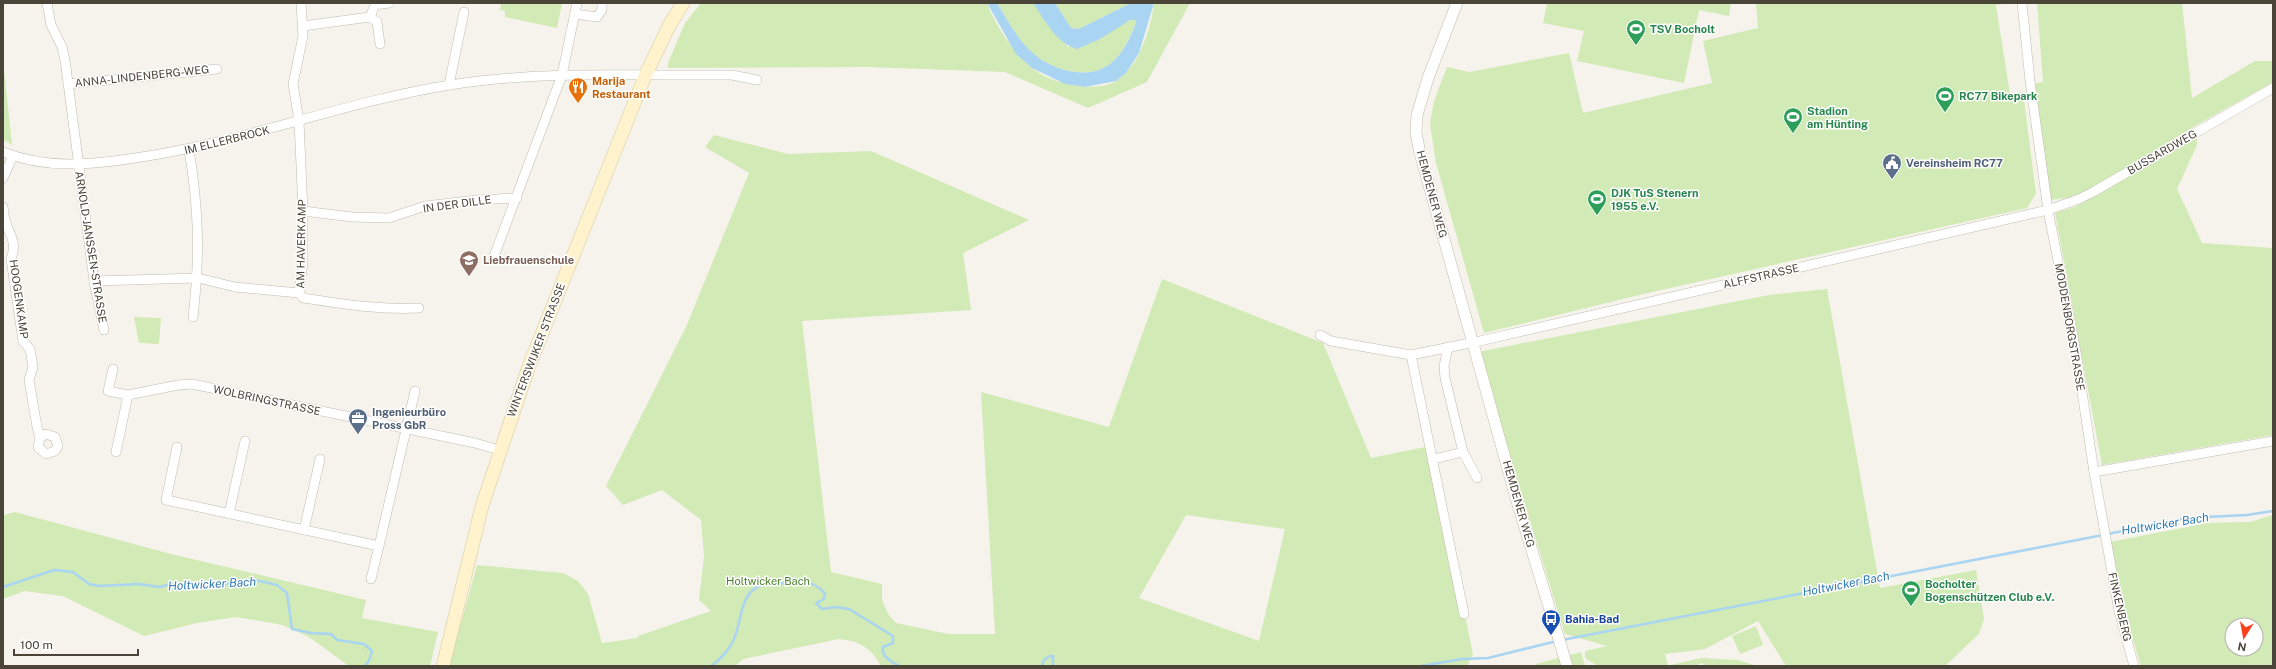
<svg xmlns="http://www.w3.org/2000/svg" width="2276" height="669" viewBox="0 0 2276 669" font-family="'Public Sans',sans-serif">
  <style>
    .green { fill: #d2eab5; fill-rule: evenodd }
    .water { fill: #a9d4f2 }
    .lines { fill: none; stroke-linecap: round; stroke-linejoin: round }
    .stream { stroke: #a9d4f2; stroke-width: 2.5 }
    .minor-casing { stroke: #c2bbae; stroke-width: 10 }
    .tertiary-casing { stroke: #c2bbae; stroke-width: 12 }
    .secondary-casing { stroke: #d6c79b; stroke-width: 14 }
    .minor { stroke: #fff; stroke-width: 9 }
    .tertiary { stroke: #fff; stroke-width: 11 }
    .secondary { stroke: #fff3cd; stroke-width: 13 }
    .labels { text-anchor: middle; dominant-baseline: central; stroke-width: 3; stroke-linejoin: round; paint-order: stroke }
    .leisure-label { font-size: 11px; font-weight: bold; fill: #27864d; stroke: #fff; text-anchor: start }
    .street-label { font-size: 11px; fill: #4b4439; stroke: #fff }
    .food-label { font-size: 11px; font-weight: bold; fill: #c56008; stroke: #fff; text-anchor: start }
    .service-label { font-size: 11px; font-weight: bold; fill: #4e5e75; stroke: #fff; text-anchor: start }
    .education-label { font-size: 11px; font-weight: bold; fill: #785e54; stroke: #fff; text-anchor: start }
    .park-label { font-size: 11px; fill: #4a7f2a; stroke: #fff }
    .transit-label { font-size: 11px; font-weight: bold; fill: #164399; stroke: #fff; text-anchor: start }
    .water-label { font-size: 12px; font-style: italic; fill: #2e7ab2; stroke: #fff }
  </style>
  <rect width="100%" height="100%" fill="#f6f3ec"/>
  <g class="green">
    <polygon points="501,3 562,3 557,28 505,17 505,11 500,10"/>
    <path d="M701,3H987C994,24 1015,54 1032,68C1049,83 1095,94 1116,81C1139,67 1151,28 1154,3H1190L1147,82L1088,108L1005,72L868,67L668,68V63L685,23Z"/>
    <path d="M997,3H1033L1068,47L1130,20H1135L1136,23C1129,38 1123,54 1110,64C1088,81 1051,70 1033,53C1018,41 1007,19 997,3Z"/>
    <polygon points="1055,3 1131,3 1079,29 1071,28"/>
    <polygon points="1547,3 1731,3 1729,16 1699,10 1684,83 1577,61 1584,31 1543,23"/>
    <polygon points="1756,3 2009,3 1996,5 2010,94 2023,92 2036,194 2027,208 1639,295 1484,333 1436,163 1430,124 1434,101 1447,67 1469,72 1569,53 1583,113 1712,83 1703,41 1758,28"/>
    <polygon points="2037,3 2182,3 2192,98 2255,61 2273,61 2273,82 2195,126 2091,190 2075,197 2050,200 2033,84 2043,82"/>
    <polygon points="3,61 12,145 3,139"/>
    <path d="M714,135L788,154L871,151L1029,220L963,253L971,310L802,321L831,572L882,584V600L888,614L896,623L948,634H995L981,392L1109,427L1162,279L1323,343L1371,458L1430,446L1473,654L1467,666H881C871,648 860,641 839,639L743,659L735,666H449L477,565L563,573L578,581L588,594L602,643L638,638V636L711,611L699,600L704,556L701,520L662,490L623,505L606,486L686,327L749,173L705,147ZM1186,515L1285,529L1259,641L1139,598Z"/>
    <polygon points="2197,138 2197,145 2177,189 2202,243 2273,248 2273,435 2102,465 2055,213 2075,207"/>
    <polygon points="1827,289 1880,588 1976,570 1984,619 1979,634 1945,666 1786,666 1758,621 1705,649 1665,654 1668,666 1598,666 1585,658 1585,651 1607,646 1565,634 1478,352 1769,295"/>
    <polygon points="134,317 161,318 159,344 139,343"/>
    <polygon points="15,512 171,554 366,600 362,618 438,632 430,666 349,666 309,637 283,625 236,617 197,623 144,636 63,596 24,591 3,599 3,515"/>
    <path d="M2273,515V666H2141C2129,625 2114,584 2110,542L2208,523L2250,522ZM2232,625H2256V649H2232Z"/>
    <polygon points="1756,626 1763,645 1740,654 1732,636"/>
    <polygon points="1581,652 1585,666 1536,666 1536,664"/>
    <polygon points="1701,658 1738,660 1757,666 1704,666 1703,663 1694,666 1670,665"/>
  </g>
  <path class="water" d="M987,3H997C1007,19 1018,41 1033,53C1051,70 1088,81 1110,64C1123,54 1130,38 1136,23L1135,20H1130L1100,39L1077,49C1057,44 1044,19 1033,3H1055L1071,28L1079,29L1131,3H1154L1139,53L1126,73L1116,81L1085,87L1065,84L1032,68L1016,54Z"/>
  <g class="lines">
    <g class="stream">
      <polyline points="2108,534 2186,518 2247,515 2273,511"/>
      <polyline points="3,587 54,570 73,572 89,584 99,586 139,584 159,587 173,584 201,587 255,580 277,585 287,593 292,629 311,633 331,634 337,640 364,644 372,651 369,661 365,666"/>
      <polyline points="1562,640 2103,535"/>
      <path d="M711,666C720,660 729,650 733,641C742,624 739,595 759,586C768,582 779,585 789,582C803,580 817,583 825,594L824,599L816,603L822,609L836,607L849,609L893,636V643L883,647C881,657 891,661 899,666"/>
      <polyline points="1042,666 1044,660 1050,656 1053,656 1053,666"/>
      <polyline points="1421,666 1462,659 1488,658 1557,641"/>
    </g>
    <g class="minor-casing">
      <g id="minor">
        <polyline points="47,3 51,25 62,47 65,60 94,281 104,330"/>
        <path d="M301,3L303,36L293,84L299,121L303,211V262L299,293L303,298C342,304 379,310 419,308"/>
        <polyline points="2022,3 2030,81 2048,210 2076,352 2094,472 2273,441"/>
        <polyline points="575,14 597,17 602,10 602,3"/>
        <polyline points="370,17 375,5 389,3"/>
        <polyline points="303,26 370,17 377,22 380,44"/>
        <polyline points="68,84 217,69"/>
        <polyline points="449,85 464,12"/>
        <path d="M189,150C199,210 200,257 193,317"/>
        <path d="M3,152C45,169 91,165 135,158C242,143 343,102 450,85C543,70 638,76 732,75L757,80"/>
        <polyline points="3,178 13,156"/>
        <path d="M3,207C4,212 4,218 6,223C11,238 17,242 11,259L23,341L30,349L33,367L29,380L37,427L40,438L38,447L46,454L55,451L58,446L55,437L46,434L40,438"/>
        <polyline points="303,211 352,217 389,218 425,206 477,200 517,198"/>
        <polyline points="493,259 562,75 577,3"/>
        <polyline points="94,281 198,278 235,287 299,293"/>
        <polyline points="1320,335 1331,341 1411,355 1480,341 2048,210 2079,199 2093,192 2273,88"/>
        <polyline points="1448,347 1444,366 1445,378 1463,452 1477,478"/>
        <polyline points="1411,355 1464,614"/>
        <polyline points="113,369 108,391 128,395"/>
        <polyline points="177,447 166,500 379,546 415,391"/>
        <polyline points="116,452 128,395 178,385 192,384 475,443 499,450"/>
        <polyline points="1434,459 1463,452"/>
        <polyline points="2094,472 2119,611 2134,666"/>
        <polyline points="229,514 245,441"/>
        <polyline points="304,530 320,459"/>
        <polyline points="371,579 379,546"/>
      </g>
    </g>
    <g class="tertiary-casing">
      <polyline id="tertiary" points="1457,3 1428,78 1417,115 1416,133 1420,153 1516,498 1567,666"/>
    </g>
    <g class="secondary-casing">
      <polyline id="secondary" points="443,666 482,506 529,366 645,76 669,26 683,3"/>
    </g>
    <use href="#minor" class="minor"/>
    <use href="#tertiary" class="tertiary"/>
    <use href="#secondary" class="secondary"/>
  </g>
  <defs>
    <g id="stadium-pin" transform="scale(1)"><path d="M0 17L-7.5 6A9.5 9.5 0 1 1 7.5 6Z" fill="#2e9e5b" stroke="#fff"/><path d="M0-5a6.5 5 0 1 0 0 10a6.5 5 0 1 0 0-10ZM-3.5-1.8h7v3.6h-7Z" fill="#fff"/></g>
    <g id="restaurant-pin" transform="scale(1)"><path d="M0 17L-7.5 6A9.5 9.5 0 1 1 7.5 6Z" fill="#e8710a" stroke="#fff"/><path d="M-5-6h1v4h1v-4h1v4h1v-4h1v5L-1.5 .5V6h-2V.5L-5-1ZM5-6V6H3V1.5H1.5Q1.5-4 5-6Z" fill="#fff"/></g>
    <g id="civic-pin" transform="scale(1)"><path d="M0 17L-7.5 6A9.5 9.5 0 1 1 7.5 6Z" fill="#5c6f8a" stroke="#fff"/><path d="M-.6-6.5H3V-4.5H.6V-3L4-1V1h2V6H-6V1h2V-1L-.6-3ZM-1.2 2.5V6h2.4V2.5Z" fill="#fff"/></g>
    <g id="school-pin" transform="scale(1)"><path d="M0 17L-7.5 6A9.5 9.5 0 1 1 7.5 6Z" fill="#8d6e63" stroke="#fff"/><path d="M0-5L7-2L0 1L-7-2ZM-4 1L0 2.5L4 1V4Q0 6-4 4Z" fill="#fff"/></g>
    <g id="office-pin" transform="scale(1)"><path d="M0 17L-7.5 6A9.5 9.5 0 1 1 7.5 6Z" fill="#5c6f8a" stroke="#fff"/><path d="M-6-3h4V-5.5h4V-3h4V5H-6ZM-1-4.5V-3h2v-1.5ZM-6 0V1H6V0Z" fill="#fff"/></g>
    <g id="bus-pin" transform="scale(1)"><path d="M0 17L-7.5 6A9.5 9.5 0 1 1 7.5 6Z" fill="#1a4fb4" stroke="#fff"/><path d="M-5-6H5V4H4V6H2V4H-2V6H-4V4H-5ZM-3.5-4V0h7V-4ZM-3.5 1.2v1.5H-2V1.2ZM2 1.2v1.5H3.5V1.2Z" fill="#fff"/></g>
  </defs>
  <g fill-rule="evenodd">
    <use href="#stadium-pin" x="1636" y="29"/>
    <use href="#restaurant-pin" x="578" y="87"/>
    <use href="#stadium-pin" x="1945" y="96"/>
    <use href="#stadium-pin" x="1793" y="117"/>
    <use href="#civic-pin" x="1892" y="163"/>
    <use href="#stadium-pin" x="1597" y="199"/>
    <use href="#school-pin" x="469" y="260"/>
    <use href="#office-pin" x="358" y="418"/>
    <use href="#stadium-pin" x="1911" y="590"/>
    <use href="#bus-pin" x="1551" y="619"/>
  </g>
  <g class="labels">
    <g class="leisure-label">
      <text x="1650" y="29">TSV Bocholt</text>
      <text x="1959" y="96">RC77 Bikepark</text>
      <text x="1807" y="111">Stadion<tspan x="1807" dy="13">am Hünting</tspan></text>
      <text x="1611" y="193">DJK TuS Stenern<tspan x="1611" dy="13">1955 e.V.</tspan></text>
      <text x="1925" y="584">Bocholter<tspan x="1925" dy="13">Bogenschützen Club e.V.</tspan></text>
    </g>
    <g class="street-label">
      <text transform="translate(142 76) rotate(-6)">ANNA-LINDENBERG-WEG</text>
      <text transform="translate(227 140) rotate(-14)">IM ELLERBROCK</text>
      <text transform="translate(2162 152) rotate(-30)">BUSSARDWEG</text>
      <text transform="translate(1432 194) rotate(75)">HEMDENER WEG</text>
      <text transform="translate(457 204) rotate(-8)">IN DER DILLE</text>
      <text transform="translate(301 244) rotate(-89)">AM HAVERKAMP</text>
      <text transform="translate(91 247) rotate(81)">ARNOLD-JANSSEN-STRASSE</text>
      <text transform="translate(1761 276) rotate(-13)">ALFFSTRASSE</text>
      <text transform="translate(19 299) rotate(82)">HOOGENKAMP</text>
      <text transform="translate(2070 327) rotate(80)">MODDENBORGSTRASSE</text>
      <text transform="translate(536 350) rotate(-69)">WINTERSWIJKER STRASSE</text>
      <text transform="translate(267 400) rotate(12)">WOLBRINGSTRASSE</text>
      <text transform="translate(1519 504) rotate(74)">HEMDENER WEG</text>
      <text transform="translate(2120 607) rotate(77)">FINKENBERG</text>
    </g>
    <g class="food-label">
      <text x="592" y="81">Marija<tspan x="592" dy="13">Restaurant</tspan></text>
    </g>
    <g class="service-label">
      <text x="1906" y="163">Vereinsheim RC77</text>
      <text x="372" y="412">Ingenieurbüro<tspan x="372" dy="13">Pross GbR</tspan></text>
    </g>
    <g class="education-label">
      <text x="483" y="260">Liebfrauenschule</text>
    </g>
    <g class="park-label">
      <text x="768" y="581">Holtwicker Bach</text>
    </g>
    <g class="transit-label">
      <text x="1565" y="619">Bahia-Bad</text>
    </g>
    <g class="water-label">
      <text transform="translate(2165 524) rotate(-9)">Holtwicker Bach</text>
      <text transform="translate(212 584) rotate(-3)">Holtwicker Bach</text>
      <text transform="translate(1846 584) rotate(-11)">Holtwicker Bach</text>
    </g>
  </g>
  <rect width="2276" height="669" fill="none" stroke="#4b4439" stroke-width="8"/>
  <g transform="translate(2244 637) rotate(191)"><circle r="19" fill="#ffffff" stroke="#b7b4b0"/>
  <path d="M0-3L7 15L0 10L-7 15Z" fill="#fc3f1d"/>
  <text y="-6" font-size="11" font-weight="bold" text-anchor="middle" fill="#4b4439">N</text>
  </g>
  <path d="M14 649v6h124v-6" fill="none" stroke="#4b4439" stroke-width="2"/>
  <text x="20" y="649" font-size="12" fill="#4b4439" stroke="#ffffff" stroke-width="3" paint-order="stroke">100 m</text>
</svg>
